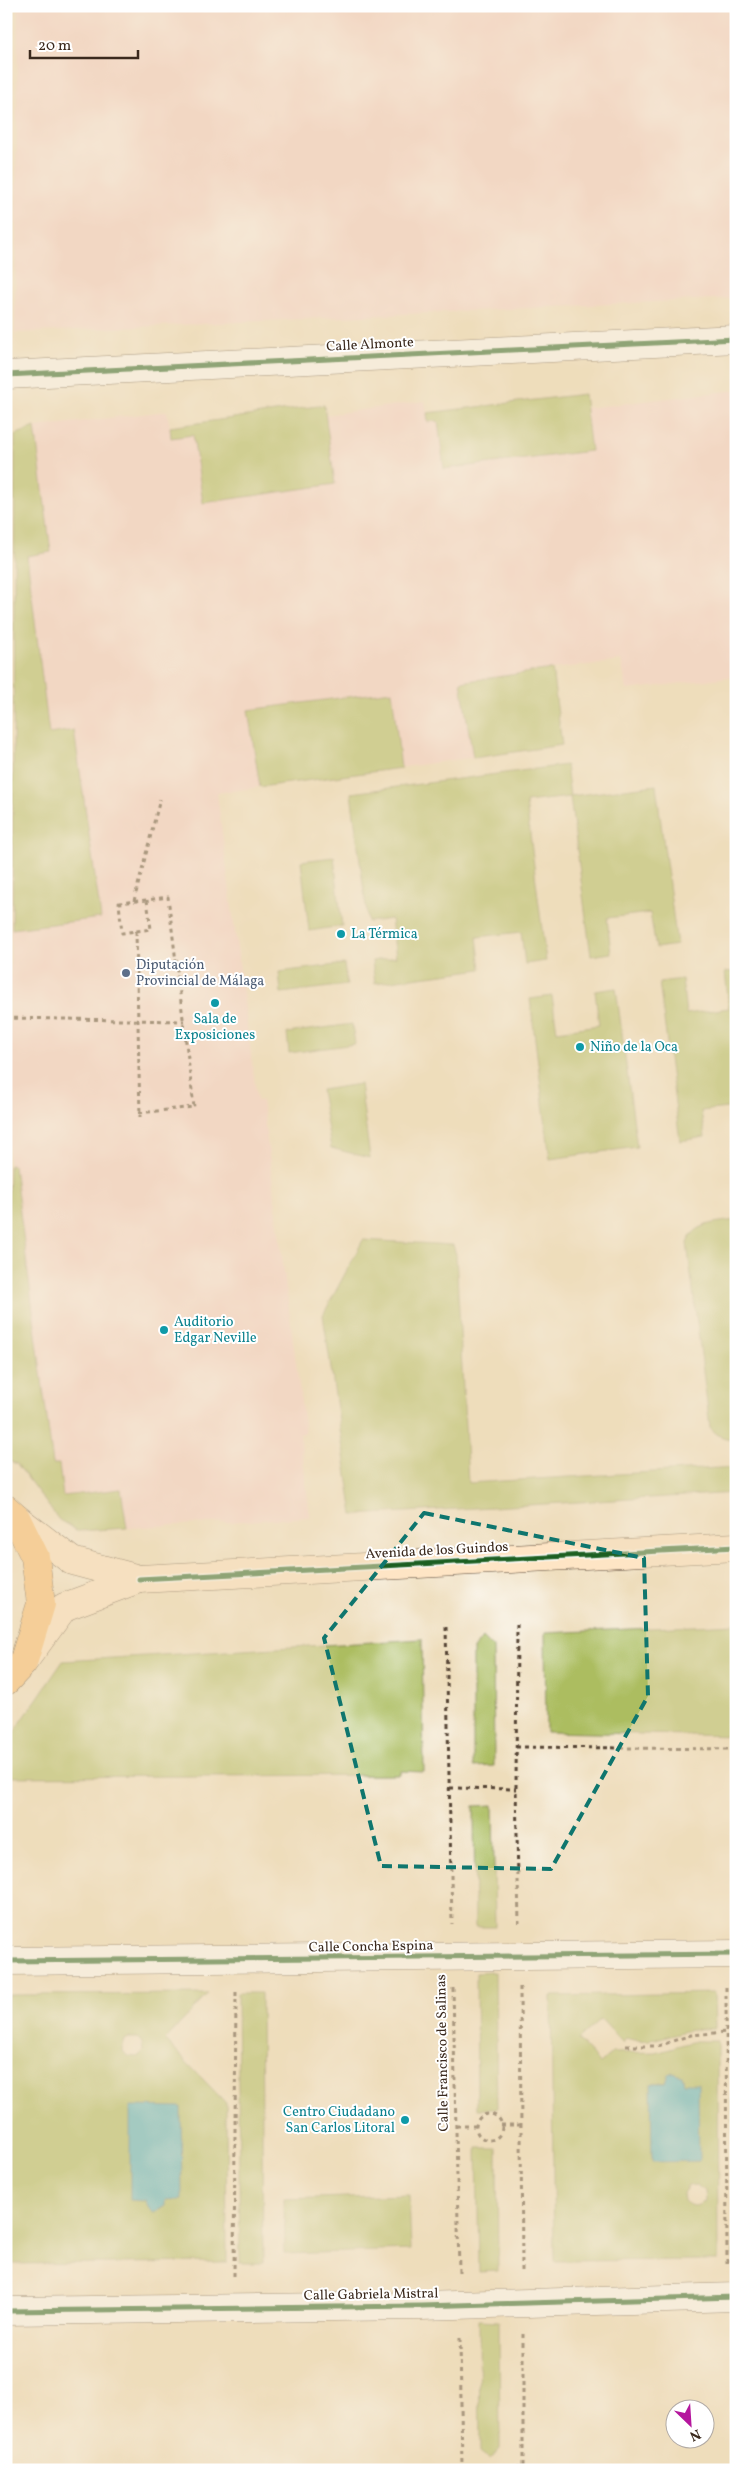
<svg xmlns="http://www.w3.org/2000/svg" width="742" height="2476" viewBox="0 0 742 2476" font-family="Vollkorn,serif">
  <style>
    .built { fill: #f7d0cc }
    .green { fill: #acbd60; stroke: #74743f; fill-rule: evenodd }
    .water { fill: #49b3c7; stroke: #426e72 }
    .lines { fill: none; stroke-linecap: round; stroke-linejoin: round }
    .street-casing { stroke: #564536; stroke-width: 29 }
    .secondary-casing { stroke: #564536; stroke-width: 29 }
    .primary-casing { stroke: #564536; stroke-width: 29 }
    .path { stroke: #564536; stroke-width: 3; stroke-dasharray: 4 4; stroke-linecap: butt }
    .street { stroke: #fff; stroke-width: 28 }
    .secondary { stroke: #fee5c5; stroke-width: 28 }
    .primary { stroke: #fcbd6e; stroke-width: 28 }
    .cycleway-casing { stroke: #fff; stroke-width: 8 }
    .cycleway { stroke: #1b5e20; stroke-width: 5 }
    .marked { fill: none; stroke: #0f766e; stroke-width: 4; stroke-dasharray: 10 6; stroke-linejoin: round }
    .culture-dot { fill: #0f9aa8; stroke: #fff; stroke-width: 2 }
    .service-dot { fill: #5c6f8a; stroke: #fff; stroke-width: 2 }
    .labels { text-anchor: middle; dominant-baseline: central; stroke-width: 4; stroke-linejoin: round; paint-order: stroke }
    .street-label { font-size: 14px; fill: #3b2a1e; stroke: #fff }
    .culture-label { font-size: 14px; fill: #0d838f; stroke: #fff; text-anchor: start }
    .service-label { font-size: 14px; fill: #4e5e75; stroke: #fff; text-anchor: start }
  </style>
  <rect width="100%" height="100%" fill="#fff"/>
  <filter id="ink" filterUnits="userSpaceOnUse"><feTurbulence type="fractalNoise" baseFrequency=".02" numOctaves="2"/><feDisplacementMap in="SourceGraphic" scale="10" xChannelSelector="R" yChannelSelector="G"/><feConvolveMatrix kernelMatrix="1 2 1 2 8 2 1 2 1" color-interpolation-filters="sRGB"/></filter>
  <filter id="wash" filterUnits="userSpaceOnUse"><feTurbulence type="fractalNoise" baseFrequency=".0096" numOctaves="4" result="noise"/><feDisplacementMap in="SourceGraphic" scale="20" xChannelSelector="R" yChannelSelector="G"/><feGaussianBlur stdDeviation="1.12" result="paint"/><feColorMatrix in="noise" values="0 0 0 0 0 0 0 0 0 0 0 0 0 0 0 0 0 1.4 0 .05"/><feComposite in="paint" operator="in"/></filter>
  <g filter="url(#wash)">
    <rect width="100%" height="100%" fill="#edb"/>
    <g class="built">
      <polygon points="18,6 736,6 736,298 15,333"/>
      <polygon points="736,390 736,676 627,690 621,661 552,669 562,745 217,793 257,1101 262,1101 305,1433 300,1434 310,1517 78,1531 59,1520 17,1464 6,1460 15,435 35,427 167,411 170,427 324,405 326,415 425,401 427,413 584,394 586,408"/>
    </g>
    <g class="green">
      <polygon points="584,394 591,451 444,469 438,421 428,422 427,413"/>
      <polygon points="324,405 335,484 203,503 193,435 171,438 170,427"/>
      <polygon points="35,427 51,552 27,556 49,734 74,730 101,918 12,929 15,435"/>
      <polygon points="552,669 562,745 473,758 461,682"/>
      <polygon points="392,691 401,768 260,787 248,710"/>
      <polygon points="566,765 570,796 656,785 677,945 656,948 650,913 607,918 611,953 591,956 570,797 526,802 546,961 525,964 521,932 477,937 481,969 375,983 372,961 396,957 391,919 368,922 351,793"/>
      <polygon points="334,857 342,926 309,931 301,861"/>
      <polygon points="344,964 347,985 281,993 279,972"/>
      <polygon points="736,971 736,1107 701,1111 705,1137 680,1141 659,982 682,979 686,1014 729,1008 725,972"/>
      <polygon points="616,988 637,1147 550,1159 530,999 552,996 557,1031 599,1025 595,991"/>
      <polygon points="352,1024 355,1044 289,1053 287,1033"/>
      <polygon points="360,1084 370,1158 331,1148 321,1090"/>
      <polygon points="9,1165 14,1166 53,1464 59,1464 63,1496 121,1489 127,1528 78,1531 59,1520 17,1464 6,1460 6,1276"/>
      <path d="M736,1220V1439C724,1439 717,1436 710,1427L687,1243C696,1222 715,1223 736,1220Z"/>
      <polygon points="363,1240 453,1245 456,1254 468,1483 736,1467 736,1493 353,1515 323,1315"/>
      <polygon points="736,1624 736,1736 546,1732 545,1633"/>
      <polygon points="483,1638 493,1648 494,1766 473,1767 473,1649"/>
      <polygon points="422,1639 424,1772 400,1771 400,1775 7,1777 6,1748 10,1738 63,1661"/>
      <polygon points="493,1805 495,1927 475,1927 474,1806"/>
      <polygon points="495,1972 497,2109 477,2109 476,1973"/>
      <polygon points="731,1992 736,1992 736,2259 734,2259"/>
      <polygon points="237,1993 261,1993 263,2263 240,2263"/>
      <path d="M714,1993L715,2028C707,2029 699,2029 691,2030C670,2033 649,2046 626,2038L623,2043L601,2019L578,2040L600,2063L612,2053L656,2052L695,2041H717L718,2260L554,2261L551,1996ZM673,2072L682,2075L684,2083H651H665ZM697,2185L704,2191L705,2201C697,2207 692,2208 684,2201L683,2193L688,2186Z"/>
      <path d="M208,1994L165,2040L226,2103L227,2262L9,2264L7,1995ZM128,2038H138L142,2043L143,2052L137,2057L127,2056L123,2051V2042Z"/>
      <polygon points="477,2148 497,2148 498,2271 479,2272"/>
      <polygon points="409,2195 411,2250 285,2254 284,2199"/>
      <polygon points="479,2320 499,2321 500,2449 490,2460 480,2452"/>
    </g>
    <g class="water">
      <polygon points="673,2072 682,2075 684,2083 698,2083 699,2161 652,2162 651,2083 665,2083 668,2074"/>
      <polygon points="130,2106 181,2107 182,2199 166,2200 166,2206 154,2213 149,2209 145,2201 130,2200"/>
    </g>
  </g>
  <g filter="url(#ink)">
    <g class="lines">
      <g class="street-casing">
        <g id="street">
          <polyline points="6,375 736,339"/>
          <polyline points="6,1961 736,1954"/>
          <polyline points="6,2311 421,2306 736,2297"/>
        </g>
      </g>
      <g class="secondary-casing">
        <g id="secondary">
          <polyline points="16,1518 72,1561 139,1579 736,1547"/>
          <polyline points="25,1660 64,1607 139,1579"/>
        </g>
      </g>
      <g class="primary-casing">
        <polyline id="primary" points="6,1509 16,1518 35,1557 41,1604 23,1663 6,1681"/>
      </g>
      <g class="path">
        <polygon points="147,900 151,929 122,933 119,903"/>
        <polyline points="134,901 160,799"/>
        <polyline points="136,931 140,1117"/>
        <polyline points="6,1018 184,1021"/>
        <polyline points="139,1113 194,1107 168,897 147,900"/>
        <polyline points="517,1624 516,1789 519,1923"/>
        <polyline points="446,1627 452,1924"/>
        <polyline points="516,1747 736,1749"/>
        <polyline points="450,1788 516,1789"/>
        <polyline points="520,1987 522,2271"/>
        <polyline points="726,1987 727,2266"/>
        <polyline points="453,1988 459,2272"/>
        <polyline points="626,2046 658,2046 691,2035 726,2032"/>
        <circle cx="489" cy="2127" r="13"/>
        <polyline points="501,2125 521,2125"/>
        <polyline points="456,2126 476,2126"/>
        <polyline points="234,2276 236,1990"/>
        <polyline points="460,2338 462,2468 523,2467 523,2334"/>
      </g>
      <use href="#street" class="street"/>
      <use href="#secondary" class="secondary"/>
      <use href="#primary" class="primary"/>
      <g class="cycleway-casing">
        <g id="cycleway">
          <polyline points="6,375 736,339"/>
          <polyline points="139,1579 736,1547"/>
          <polyline points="6,1961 736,1954"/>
          <polyline points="6,2311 421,2306 736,2297"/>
        </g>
      </g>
      <use href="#cycleway" class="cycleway"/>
    </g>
  </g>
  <path d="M0 0H742V2476H0ZM424,1513L644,1558L648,1696L551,1869L381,1866L324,1638Z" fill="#edb" fill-opacity=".55" fill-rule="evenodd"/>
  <path class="marked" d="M424,1513L644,1558L648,1696L551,1869L381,1866L324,1638Z"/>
  <g class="culture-dot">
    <circle cx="341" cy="934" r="5"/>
    <circle cx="215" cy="1003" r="5"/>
    <circle cx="580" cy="1047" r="5"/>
    <circle cx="164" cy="1330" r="5"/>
    <circle cx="405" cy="2120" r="5"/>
  </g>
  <circle class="service-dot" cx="126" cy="973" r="5"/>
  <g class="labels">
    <g class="street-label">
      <text transform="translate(370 345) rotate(-3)">Calle Almonte</text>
      <text transform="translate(437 1551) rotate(-3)">Avenida de los Guindos</text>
      <text transform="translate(371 1947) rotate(-1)">Calle Concha Espina</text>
      <text transform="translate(443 2053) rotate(-91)">Calle Francisco de Salinas</text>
      <text transform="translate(371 2295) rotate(-1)">Calle Gabriela Mistral</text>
    </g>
    <g class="culture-label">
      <text x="351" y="934">La Térmica</text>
      <text x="215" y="1019" text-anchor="middle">Sala de<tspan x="215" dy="16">Exposiciones</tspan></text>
      <text x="590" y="1047">Niño de la Oca</text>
      <text x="174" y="1322">Auditorio<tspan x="174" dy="16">Edgar Neville</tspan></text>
      <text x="395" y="2112" text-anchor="end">Centro Ciudadano<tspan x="395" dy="16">San Carlos Litoral</tspan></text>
    </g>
    <g class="service-label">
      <text x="136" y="965">Diputación<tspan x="136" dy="16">Provincial de Málaga</tspan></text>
    </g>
  </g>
  <rect width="742" height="2476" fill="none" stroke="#fff" stroke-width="25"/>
  <g transform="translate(690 2424) rotate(155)"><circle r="24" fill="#ffffff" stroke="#b1aaa5"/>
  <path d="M0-4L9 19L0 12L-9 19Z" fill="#b5179e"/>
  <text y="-8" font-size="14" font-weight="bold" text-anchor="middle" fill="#3b2a1e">N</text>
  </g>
  <path d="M30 50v8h108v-8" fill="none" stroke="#3b2a1e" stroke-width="2.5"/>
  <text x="38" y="50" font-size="15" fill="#3b2a1e" stroke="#ffffff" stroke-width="4" paint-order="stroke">20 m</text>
</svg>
